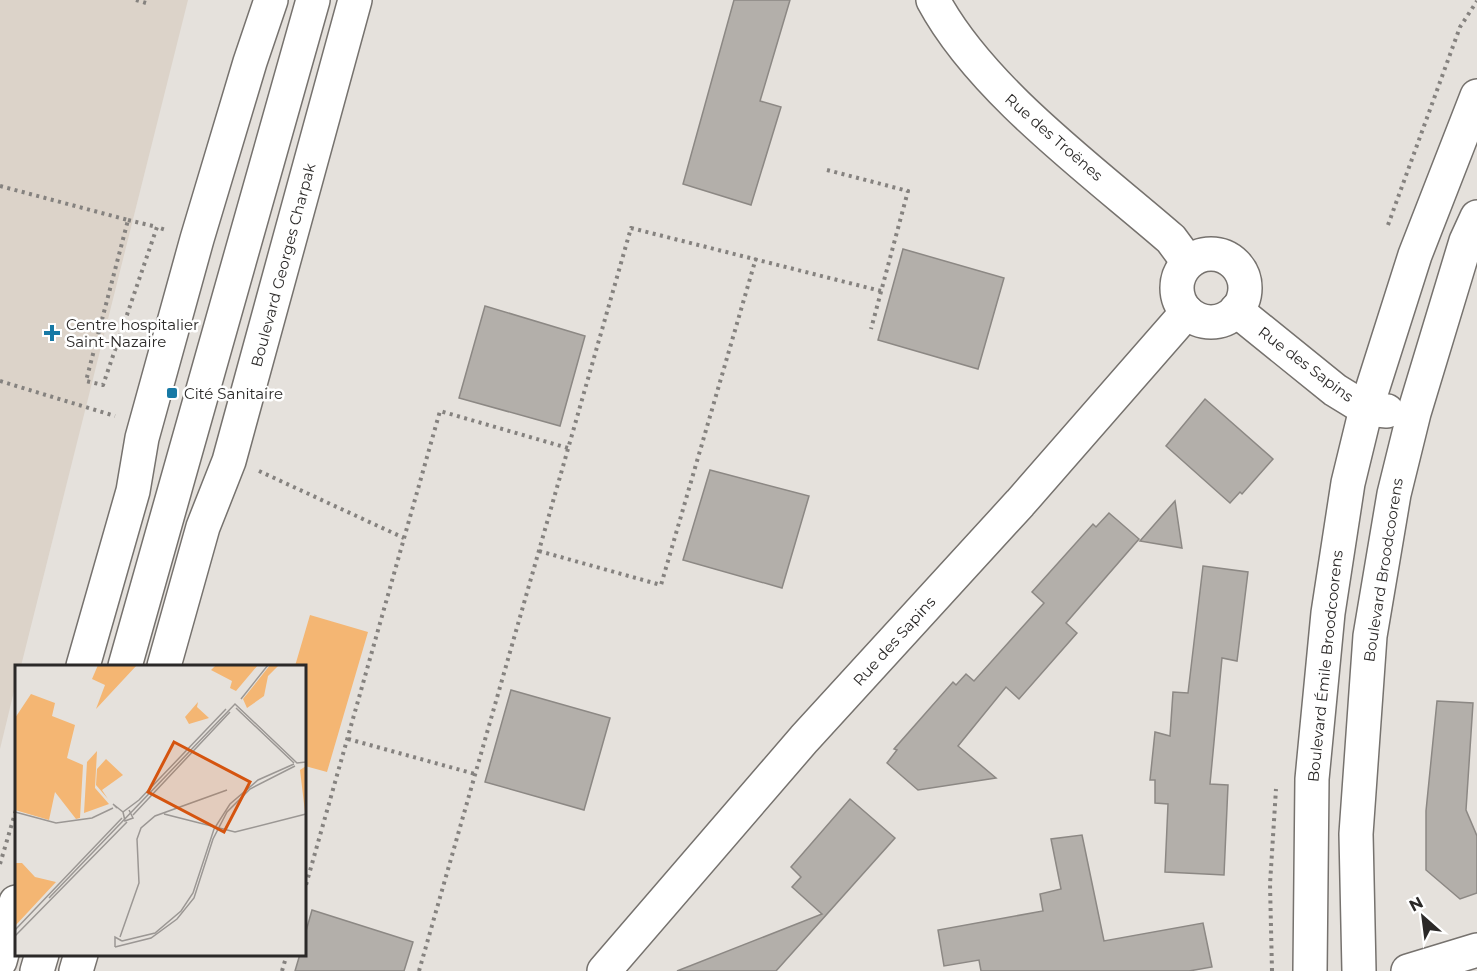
<svg xmlns="http://www.w3.org/2000/svg" width="1477" height="971" viewBox="0 0 1477 971" font-family="Montserrat,sans-serif">
  <style>
    .built { fill: #dcd3c9 }
    .green { fill: #f4b673 }
    .building { fill: #b3afaa; stroke: #8c8884; stroke-width: 1.5 }
    .lines { fill: none; stroke-linecap: round; stroke-linejoin: round }
    .minor-casing { stroke: #76726e; stroke-width: 36 }
    .major-casing { stroke: #76726e; stroke-width: 36 }
    .path { stroke: #85827f; stroke-width: 4; stroke-dasharray: 3 4.5; stroke-linecap: butt }
    .minor { stroke: #fff; stroke-width: 33 }
    .major { stroke: #fff; stroke-width: 33 }
    .poi-dot { fill: #1779a5; stroke: #fff; stroke-width: 2 }
    .labels { text-anchor: middle; dominant-baseline: central; stroke-width: 5; stroke-linejoin: round; paint-order: stroke }
    .street-label { font-size: 15px; fill: #2b2928; stroke: #fff }
    .poi-label { font-size: 15px; fill: #2b2928; stroke: #fff; text-anchor: start }
    .inset-road { fill: none; stroke: #9b9794; stroke-width: 1.5 }
    .view { fill: #d5540f; fill-opacity: 0.15; stroke: #d5540f; stroke-width: 3 }
    .inset-edge { fill: none; stroke: #2b2928; stroke-width: 3 }
  </style>
  <rect width="100%" height="100%" fill="#e5e1dc"/>
  <polygon class="built" points="0,0 188,0 21,666 16,666 16,683 0,749"/>
  <polygon class="green" points="310,615 368,632 327,772 305,766 304,666 295,666"/>
  <g class="building">
    <polygon points="734,0 790,0 760,101 781,107 751,205 683,184"/>
    <polygon points="903,249 1004,278 978,369 878,340"/>
    <polygon points="485,306 585,336 560,426 459,398"/>
    <polygon points="1205,399 1273,459 1242,494 1240,492 1230,503 1166,446"/>
    <polygon points="710,470 809,496 782,588 683,560"/>
    <polygon points="1175,501 1182,548 1140,541"/>
    <polygon points="1109,513 1139,539 1066,623 1077,633 1019,699 1006,687 958,746 996,778 918,790 887,763 897,750 894,749 953,682 956,685 966,674 974,681 1044,603 1032,592 1093,524 1096,527"/>
    <polygon points="1203,566 1248,572 1237,661 1222,658 1210,784 1228,785 1224,875 1165,872 1168,804 1155,803 1155,780 1150,780 1155,732 1170,736 1173,692 1188,693"/>
    <polygon points="511,690 610,718 584,810 485,782"/>
    <polygon points="1437,701 1473,703 1466,810 1477,836 1477,893 1460,899 1426,870 1426,811"/>
    <polygon points="850,799 895,838 776,971 677,971 822,914 792,887 801,877 791,867"/>
    <polygon points="1082,835 1104,941 1203,923 1212,967 1189,971 981,971 979,960 944,966 938,930 1043,911 1040,894 1061,889 1051,839"/>
    <polygon points="312,910 413,942 404,971 295,971 300,954 304,954 304,938"/>
  </g>
  <g class="lines">
    <g class="minor-casing">
      <g id="minor">
        <path d="M933,0C981,90 1094,172 1171,239L1188,262"/>
        <circle cx="1211" cy="288" r="34"/>
        <polyline points="1236,310 1335,390 1366,409 1387,411"/>
        <polyline points="125,666 313,0"/>
        <polyline points="37,971 42,954"/>
        <polyline points="604,971 804,739 1020,503 1187,312"/>
        <polyline points="1310,971 1312,779 1328,613 1348,483 1366,409 1415,255 1477,96"/>
        <polyline points="1359,971 1356,834 1370,636 1394,494 1414,413 1466,241 1477,217"/>
        <polyline points="1408,971 1477,950"/>
      </g>
    </g>
    <g class="major-casing">
      <g id="major">
        <polyline points="83,666 133,491 142,438 197,239 250,62 271,0"/>
        <polyline points="164,666 203,527 229,461 355,0"/>
        <polyline points="0,961 16,902"/>
        <polyline points="76,971 81,954"/>
      </g>
    </g>
    <g class="path">
      <polyline points="136,0 146,3"/>
      <polyline points="827,170 908,191 871,329"/>
      <polyline points="0,186 128,220 86,381 103,385 157,227 166,230"/>
      <polyline points="128,220 157,227"/>
      <polyline points="1388,225 1460,27 1477,1"/>
      <polyline points="0,381 115,416"/>
      <polyline points="259,471 404,538"/>
      <polyline points="539,551 661,585 756,258"/>
      <polyline points="348,739 475,774"/>
      <polyline points="0,864 16,810"/>
      <polyline points="304,892 440,411 568,448"/>
      <polyline points="282,971 287,954"/>
      <polyline points="419,971 631,228 881,291"/>
      <polyline points="1272,971 1270,884 1276,789"/>
    </g>
    <use href="#minor" class="minor"/>
    <use href="#major" class="major"/>
  </g>
  <g class="poi-dot">
    <path d="M49 324h6v6h6v6h-6v6h-6v-6h-6v-6h6z"/>
    <rect x="166" y="387" width="12" height="12" rx="3"/>
  </g>
  <g class="labels">
    <g class="street-label">
      <text transform="translate(1054 137) rotate(41)">Rue des Troënes</text>
      <text transform="translate(283 265) rotate(-75)">Boulevard Georges Charpak</text>
      <text transform="translate(1306 364) rotate(37)">Rue des Sapins</text>
      <text transform="translate(1383 570) rotate(-81)">Boulevard Broodcoorens</text>
      <text transform="translate(894 641) rotate(-48)">Rue des Sapins</text>
      <text transform="translate(1325 666) rotate(-84)">Boulevard Émile Broodcoorens</text>
    </g>
    <g class="poi-label">
      <text x="66" y="324">Centre hospitalier<tspan x="66" dy="17">Saint-Nazaire</tspan></text>
      <text x="184" y="393">Cité Sanitaire</text>
    </g>
  </g>
  <g transform="translate(15 665)">
    <rect width="291" height="291" fill="#e5e1dc"/>
    <path d="M83,0H122L81,44L90,20L77,14ZM201,0H243L221,26L215,23L217,16L196,5ZM255,0H264L253,11L249,31L232,43L228,34ZM16,29L40,38L37,51L60,60L52,93L68,100L65,153L61,154L40,127L34,155L0,145V53ZM183,37L182,42L194,53L174,59L170,52ZM82,86L80,123L94,139L69,148L72,97ZM91,94L108,110L87,125L93,134L81,120L82,104ZM291,101V147H290L285,105ZM0,198H7L20,212L41,217L0,261Z" fill="#f4b673"/>
    <path class="inset-road" d="M226,34L253,0M221,43L279,98M102,143L98,139L108,147M114,145L118,153L110,156L108,147L124,135L211,44M0,147L41,158L77,153L98,143M149,149L220,167L291,149M118,150L215,47M34,233L220,39L282,98L291,97M0,265L107,153M0,271L112,157M105,272L124,218L122,174L126,163L140,151L212,125M107,276L140,268L166,246L178,228L199,164L215,139L243,115L279,99M100,282L136,273L162,254L179,233L198,174L212,147L235,124L280,101M100,282V272L107,276"/>
    <path class="view" d="M159,77L235,117L209,167L133,127Z"/>
    <rect width="291" height="291" class="inset-edge"/>
  </g>
  <g transform="translate(1423 917) rotate(332)" stroke="#ffffff" stroke-width="4.5" paint-order="stroke">
  <path d="M0-4.5L10 22L0 15L-10 22Z" fill="#2b2928"/>
  <text y="-9" font-size="16" font-weight="bold" text-anchor="middle" fill="#2b2928">N</text>
  </g>
</svg>
